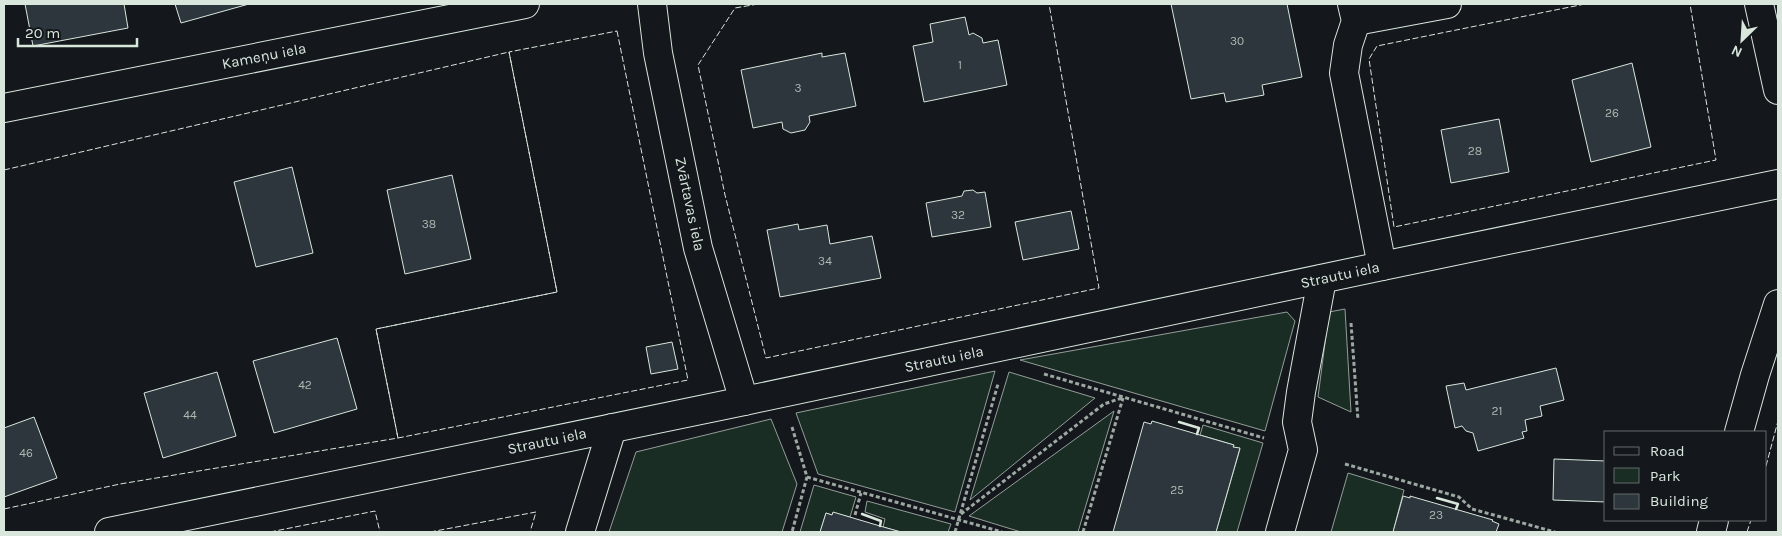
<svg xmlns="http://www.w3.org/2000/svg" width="1782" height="536" viewBox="0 0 1782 536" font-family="Karla,sans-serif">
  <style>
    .green { fill: #1a2d24; stroke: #939e99 }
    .building { fill: #2c363c; stroke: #d8e6dc }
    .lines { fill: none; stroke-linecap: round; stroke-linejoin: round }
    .street-casing { stroke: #d8e6dc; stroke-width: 30 }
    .path { stroke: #9da8a2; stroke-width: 3; stroke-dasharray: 4 2.5; stroke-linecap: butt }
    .street { stroke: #14181c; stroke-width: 28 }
    .fence { stroke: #d8e6dc; stroke-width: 1; stroke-dasharray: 6 2.5; stroke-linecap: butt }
    .wall { stroke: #d8e6dc; stroke-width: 2.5 }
    .labels { text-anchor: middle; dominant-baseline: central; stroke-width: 4; stroke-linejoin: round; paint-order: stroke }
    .number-label { font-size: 12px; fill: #adbab4 }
    .street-label { font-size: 15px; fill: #d8e6dc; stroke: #14181c }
  </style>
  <rect width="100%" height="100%" fill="#14181c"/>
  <g class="green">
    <polygon points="1345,309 1351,412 1318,397 1329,312"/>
    <polygon points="1287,312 1295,321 1265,431 1020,360"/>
    <polygon points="995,371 955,512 818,474 796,413"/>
    <polygon points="1009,372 1095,398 970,500"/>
    <polygon points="1114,411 1078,532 1021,532 969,516"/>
    <polygon points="771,419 797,484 782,532 609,532 636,452"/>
    <polygon points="1203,425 1263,443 1237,532 1216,532 1240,449 1233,447 1234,445 1200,435"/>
    <polygon points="1348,473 1404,490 1393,532 1331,532"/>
    <polygon points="814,485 856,497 850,517 833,513 832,515 826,513 820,532 800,532"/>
    <polygon points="867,501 951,524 948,532 901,532 883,527 885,519 865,512"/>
  </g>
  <g class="building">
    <polygon points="25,4 124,4 128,28 33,46"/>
    <polygon points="175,4 249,4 181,23"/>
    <polygon points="1171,4 1287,4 1302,77 1262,85 1264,95 1226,102 1224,93 1191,99"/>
    <polygon points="965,17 969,35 973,33 982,38 983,43 998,40 1007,85 924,102 913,46 933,42 930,24"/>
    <polygon points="822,53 822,57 845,53 856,106 809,116 810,122 805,130 791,133 783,129 782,122 753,128 741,70"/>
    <polygon points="1632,63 1651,147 1591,162 1572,80"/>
    <polygon points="1499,119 1509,172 1451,183 1441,130"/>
    <polygon points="292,167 313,253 256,267 234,182"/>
    <polygon points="452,175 471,259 405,274 387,190"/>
    <polygon points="973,190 977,193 985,192 991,227 932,237 926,203 962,196 964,191"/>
    <polygon points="1071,211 1079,249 1023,260 1015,222"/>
    <polygon points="798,224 799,230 827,225 830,244 872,236 881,278 780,297 767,230"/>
    <polygon points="337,338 357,409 274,433 253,361"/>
    <polygon points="672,342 678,369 651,374 646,347"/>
    <polygon points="1556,368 1564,400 1540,406 1542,416 1525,420 1527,431 1522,432 1524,438 1478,451 1473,433 1466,431 1462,426 1455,428 1446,386 1464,383 1466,390"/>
    <polygon points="217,372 236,436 163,458 144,393"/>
    <polygon points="34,417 57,478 4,497 4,428"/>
    <polygon points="1152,421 1234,445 1233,447 1240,448 1216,532 1113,532 1144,422 1151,424"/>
    <polygon points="1554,459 1606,461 1606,502 1553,500"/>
    <polygon points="1403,496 1410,498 1410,496 1493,520 1492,521 1499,524 1496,532 1393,532"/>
    <polygon points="833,512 880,526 901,532 820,532 826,513 832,515"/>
  </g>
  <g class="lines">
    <g class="street-casing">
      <g id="street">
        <polyline points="652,4 658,53 698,248 744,401"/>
        <polyline points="1352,4 1356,21 1348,45 1344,73 1382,266"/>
        <polyline points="1759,4 1778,90"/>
        <polyline points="1356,21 1447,4"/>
        <polyline points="4,108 525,4"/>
        <polyline points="1739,432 1755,375 1778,304"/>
        <polyline points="109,532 744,401 1382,266 1778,184"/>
        <polyline points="580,532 612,428"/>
        <polyline points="1280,532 1303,450 1297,422 1301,392 1322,279"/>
        <polyline points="1711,532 1714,520"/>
      </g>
    </g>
    <g class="path">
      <polyline points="1351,323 1358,420"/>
      <polyline points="1044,374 1264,438"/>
      <polyline points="792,427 807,477 792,532"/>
      <polyline points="1345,464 1459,497 1472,509 1555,532"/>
      <polyline points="807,477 1002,532"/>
      <polyline points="961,514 1104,404 1122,398"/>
      <polyline points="855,515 861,493"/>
      <polyline points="955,532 998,384"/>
      <polyline points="1083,532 1123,398"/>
    </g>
    <use href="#street" class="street"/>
    <g class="fence">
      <polyline points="758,4 735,8 698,65 725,195 766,358 1099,288 1049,4"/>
      <polyline points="1585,4 1377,46 1369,59 1394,227 1716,160 1690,4"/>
      <polygon points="617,31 688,380 398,438 376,329 557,292 509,52"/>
      <polyline points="4,170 509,52 557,292 376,329 398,438 120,484 4,509"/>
      <polyline points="1766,466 1778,421"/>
      <polyline points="270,532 375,511 380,532"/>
      <polyline points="430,532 536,512 530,532"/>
      <polyline points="1747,532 1751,520"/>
    </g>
    <g class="wall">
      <polyline points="1179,422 1199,428 1197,434"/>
      <polyline points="1437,498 1458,504 1456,509"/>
      <polyline points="862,514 881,521 880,526"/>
    </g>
  </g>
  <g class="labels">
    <g class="number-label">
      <text x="1237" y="41">30</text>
      <text x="960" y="65">1</text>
      <text x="798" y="88">3</text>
      <text x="1612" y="113">26</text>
      <text x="1475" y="151">28</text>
      <text x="958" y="215">32</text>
      <text x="429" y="224">38</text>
      <text x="825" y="261">34</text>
      <text x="305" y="385">42</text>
      <text x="1497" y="411">21</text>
      <text x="190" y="415">44</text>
      <text x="26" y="453">46</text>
      <text x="1177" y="490">25</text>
      <text x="1436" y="515">23</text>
    </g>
    <g class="street-label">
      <text transform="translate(264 56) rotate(-11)">Kameņu iela</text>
      <text transform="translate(690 204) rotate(78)">Zvārtavas iela</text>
      <text transform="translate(1340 275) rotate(-12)">Strautu iela</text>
      <text transform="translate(944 359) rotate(-12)">Strautu iela</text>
      <text transform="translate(547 441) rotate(-12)">Strautu iela</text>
    </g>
  </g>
  <rect width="1782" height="536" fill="none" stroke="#d8e6dc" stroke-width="10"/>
  <rect x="1604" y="431" width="162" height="90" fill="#14181c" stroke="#626a69"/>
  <rect x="1614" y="447" width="25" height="8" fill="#14181c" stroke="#626a69"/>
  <text x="1650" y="456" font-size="15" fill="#d8e6dc">Road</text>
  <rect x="1614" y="468" width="25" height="15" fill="#1a2d24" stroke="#626a69"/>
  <text x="1650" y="481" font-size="15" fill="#d8e6dc">Park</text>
  <rect x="1614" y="494" width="25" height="15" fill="#2c363c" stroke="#626a69"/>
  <text x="1650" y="506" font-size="15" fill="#d8e6dc">Building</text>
  <g transform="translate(1742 40) rotate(205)" stroke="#14181c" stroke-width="4" paint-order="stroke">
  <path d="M0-4L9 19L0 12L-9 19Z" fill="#d8e6dc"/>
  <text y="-8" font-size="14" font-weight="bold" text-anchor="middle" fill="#d8e6dc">N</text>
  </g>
  <path d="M18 38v8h119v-8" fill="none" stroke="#d8e6dc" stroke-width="2.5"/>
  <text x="25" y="38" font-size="15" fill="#d8e6dc" stroke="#14181c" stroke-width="4" paint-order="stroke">20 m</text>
</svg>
